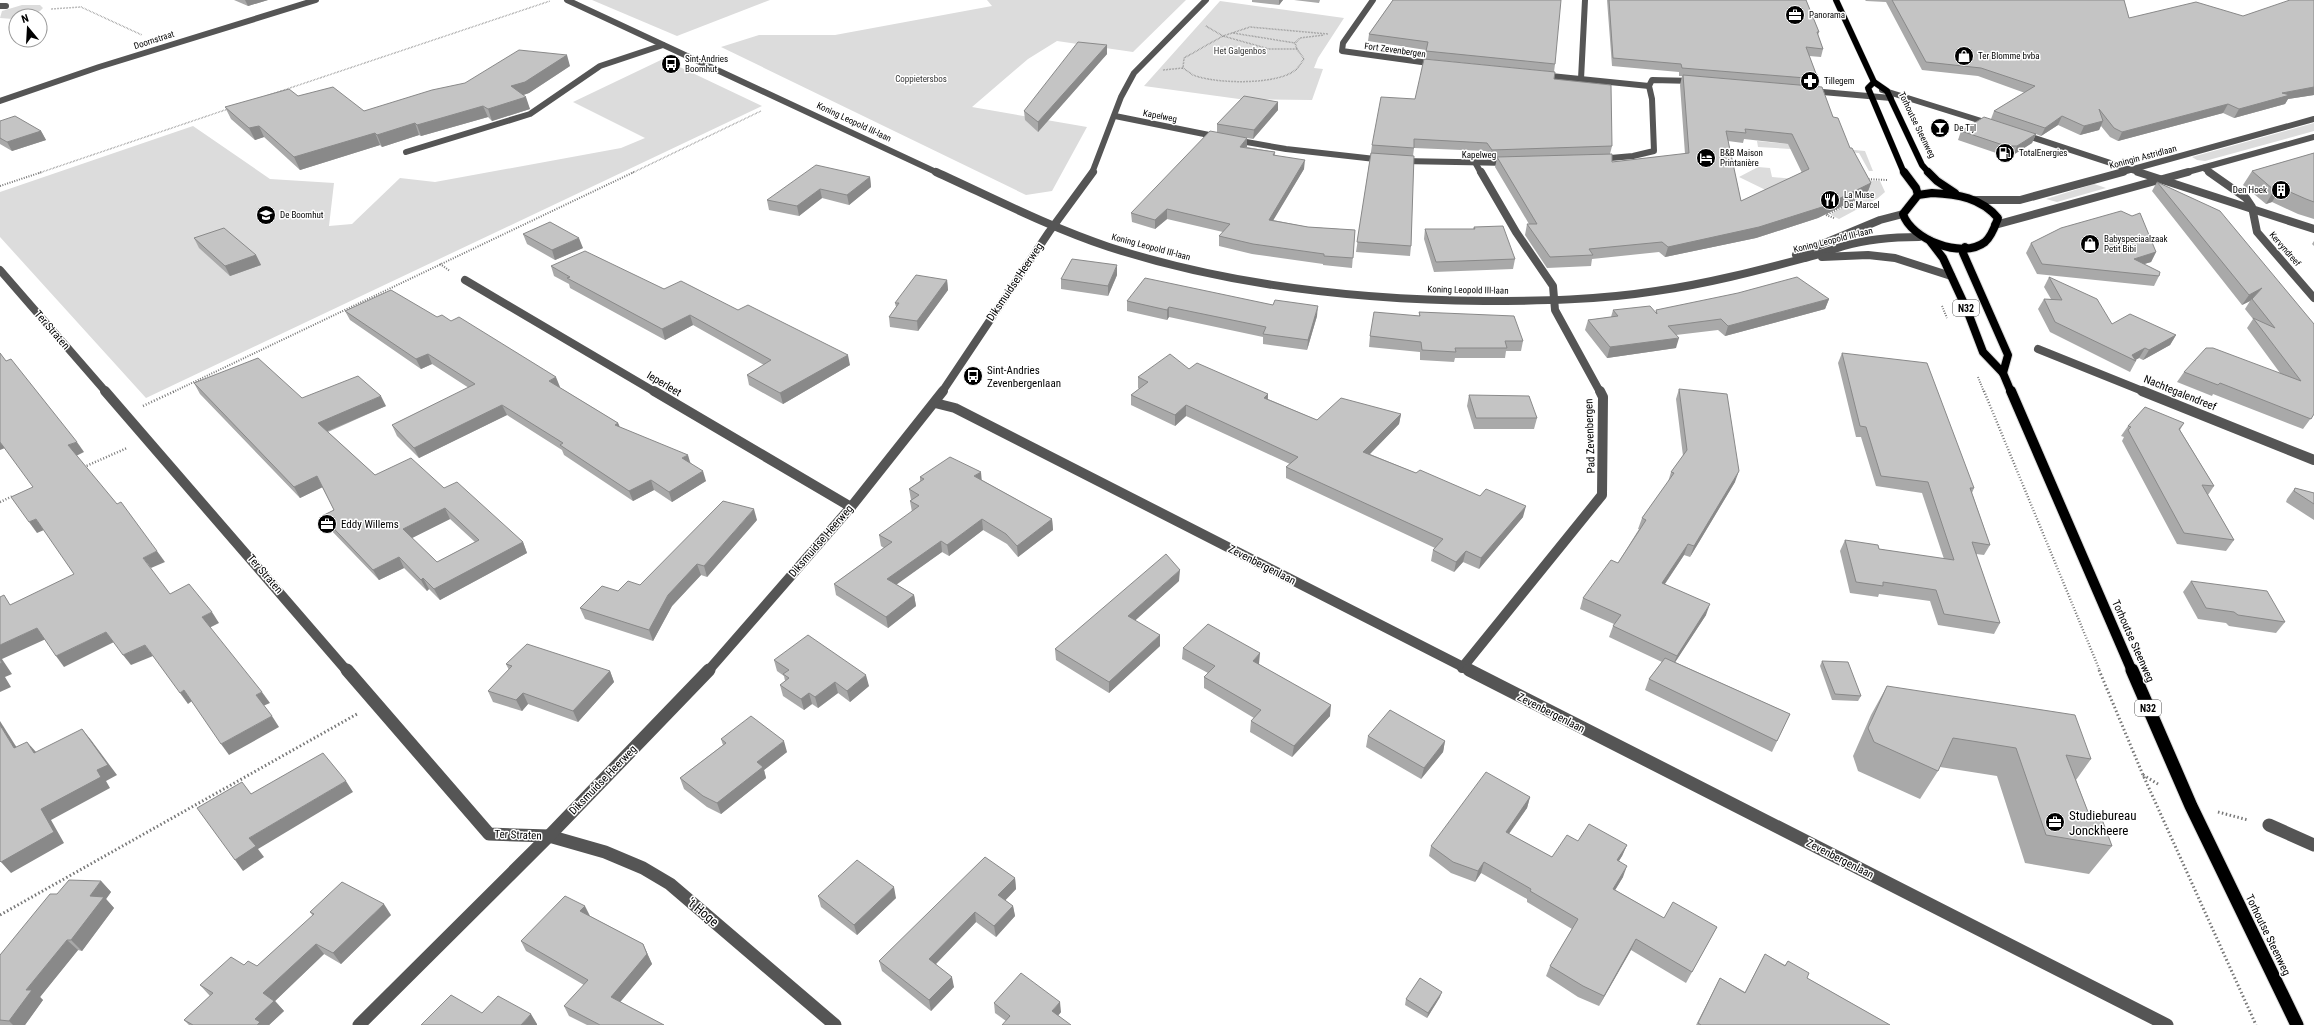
<svg xmlns="http://www.w3.org/2000/svg" width="2314" height="1025" viewBox="0 0 2314 1025" font-family="'Roboto Condensed',sans-serif">
  <style>
    .green { fill: #dcdcdc }
    .lines { fill: none; stroke-linecap: round; stroke-linejoin: round }
    .major-far3-casing { stroke: #dbdbdb; stroke-width: 7 }
    .major-far2-casing { stroke: #dbdbdb; stroke-width: 10 }
    .major-far1-casing { stroke: #dbdbdb; stroke-width: 12 }
    .major-casing { stroke: #dbdbdb; stroke-width: 15 }
    .path-far3 { stroke: #777; stroke-width: 1.5; stroke-dasharray: 0.5 1; stroke-linecap: butt }
    .path-far2 { stroke: #777; stroke-width: 2; stroke-dasharray: 1 1.5; stroke-linecap: butt }
    .path-far1 { stroke: #777; stroke-width: 2.5; stroke-dasharray: 1 2; stroke-linecap: butt }
    .path { stroke: #777; stroke-width: 3; stroke-dasharray: 1.5 2.5; stroke-linecap: butt }
    .minor-far3 { stroke: #555; stroke-width: 6 }
    .minor-far2 { stroke: #555; stroke-width: 8 }
    .minor-far1 { stroke: #555; stroke-width: 10 }
    .minor { stroke: #555; stroke-width: 13 }
    .major-far3 { stroke: #000; stroke-width: 6 }
    .major-far2 { stroke: #000; stroke-width: 8 }
    .major-far1 { stroke: #000; stroke-width: 10 }
    .major { stroke: #000; stroke-width: 13 }
    .wall { fill: #a9a9a9; fill-rule: evenodd }
    .shaded-wall { fill: #898989 }
    .building { fill: #c4c4c4; stroke: #898989; fill-rule: evenodd }
    .labels { text-anchor: middle; dominant-baseline: central; stroke-width: 3; stroke-linejoin: round; paint-order: stroke }
    .far-poi-label { font-size: 9px; fill: #000; stroke: #fff; text-anchor: start }
    .far-street-label { font-size: 9px; fill: #000; stroke: #fff }
    .far-park-label { font-size: 9px; fill: #333; stroke: #fff }
    .shield { fill: #fff; stroke: #4c4c4c; stroke-width: 1 }
    .shield-label { font-size: 10px; font-weight: bold; fill: #000 }
    .street-label { font-size: 11px; fill: #000; stroke: #fff }
    .poi-label { font-size: 11px; fill: #000; stroke: #fff; text-anchor: start }
    .near-poi-label { font-size: 13px; fill: #000; stroke: #fff; text-anchor: start }
    .near-street-label { font-size: 13px; fill: #000; stroke: #fff }
  </style>
  <rect width="100%" height="100%" fill="#fff"/>
  <g class="green">
    <polygon points="592,0 770,0 677,36"/>
    <polygon points="987,0 1186,0 1133,52 1057,41 1028,59 972,107 1087,127 1052,191 1026,195 721,47 759,35 835,35 992,6"/>
    <polygon points="1220,1 1344,18 1318,58 1314,68 1323,69 1312,100 1239,99 1144,86"/>
    <path d="M22,5H40L43,8C36,17 27,13 18,16C16,17 15,18 13,19L0,18L2,11Z"/>
    <polygon points="663,59 762,106 146,398 0,237 0,192 193,126 270,179 334,183 329,226 352,224 400,178 435,182 621,148 645,138 573,102"/>
    <polygon points="2314,123 2314,131 2205,161 2197,160 2192,157"/>
    <polygon points="1757,141 1865,151 1873,171 1869,171 1859,153 1758,147"/>
    <polygon points="1758,167 1770,168 1772,177 1796,179 1795,175 1803,175 1813,213 1739,177"/>
    <polygon points="1863,180 1880,181 1885,192 1878,198 1839,219 1831,215 1832,213 1870,194"/>
    <polygon points="2094,184 2106,188 2057,202 2046,199"/>
  </g>
  <g class="lines">
    <g class="major-far3-casing">
      <g id="major-far3">
        <polyline points="1836,0 1874,82 1887,91 1922,165 1929,173"/>
        <polyline points="1874,82 1868,88 1904,173"/>
      </g>
    </g>
    <g class="major-far2-casing">
      <g id="major-far2">
        <polyline points="1904,172 1916,188 1918,195"/>
        <polyline points="1928,172 1937,181 1955,193"/>
        <path d="M1932,193C1958,194 1981,198 1998,218C1995,226 1992,236 1985,242C1962,260 1911,239 1903,214L1918,195Z"/>
        <polyline points="1930,241 1943,258 1967,310 1983,352 2003,373 2011,392"/>
        <polyline points="1965,247 1963,253 2008,355 2003,373"/>
      </g>
    </g>
    <g class="major-far1-casing">
      <polyline id="major-far1" points="2011,391 2132,671"/>
    </g>
    <g class="major-casing">
      <polyline id="major" points="2132,670 2191,806 2297,1025"/>
    </g>
    <g class="path-far3">
      <polyline points="51,9 81,7 142,35"/>
      <polyline points="1206,26 1223,36 1250,27 1328,34"/>
      <polyline points="1233,33 1295,43"/>
      <path d="M1223,36L1269,49H1297L1304,59C1301,63 1298,69 1294,71C1275,85 1215,84 1193,75C1190,73 1186,70 1183,68L1184,58Z"/>
      <polyline points="1297,49 1295,43 1300,38 1324,35"/>
      <polyline points="1163,70 1183,68"/>
      <polyline points="266,96 550,1"/>
      <polyline points="39,173 228,109"/>
      <polyline points="632,173 761,111"/>
    </g>
    <g class="path-far2">
      <polyline points="1866,179 1887,180"/>
      <polyline points="0,186 42,172"/>
      <polyline points="1834,218 1826,215 1868,194 1866,191"/>
      <polyline points="440,264 450,271"/>
      <polyline points="1942,306 1947,318"/>
      <polyline points="1978,377 1984,392"/>
      <polyline points="173,392 634,172"/>
    </g>
    <g class="path-far1">
      <polyline points="1984,391 2100,671"/>
      <polyline points="143,406 175,391"/>
      <polyline points="84,467 127,448"/>
      <polyline points="0,502 13,496"/>
    </g>
    <g class="path">
      <polyline points="2099,670 2143,775 2256,1025"/>
      <polyline points="2143,775 2158,784"/>
      <polyline points="2218,812 2248,820"/>
      <polyline points="0,915 357,714"/>
    </g>
    <g class="minor-far3">
      <polyline points="567,0 938,173"/>
      <polyline points="1373,0 1343,43 1342,51 1436,64"/>
      <polyline points="0,6 6,6"/>
      <polyline points="1541,75 1649,86"/>
      <polyline points="1581,79 1585,0"/>
      <polyline points="1882,90 1991,124"/>
      <polyline points="1811,91 1891,98"/>
      <polyline points="0,101 99,67 316,0"/>
      <polyline points="1115,116 1219,137"/>
      <polyline points="2022,134 2141,173"/>
      <polyline points="1235,140 1286,149 1384,160"/>
      <polyline points="406,152 530,114 600,66 663,45"/>
      <polyline points="1599,159 1633,156 1654,151 1652,99 1649,86 1652,80 1694,81"/>
      <polyline points="1402,161 1510,163"/>
      <polyline points="1476,164 1481,173"/>
      <polyline points="2204,168 2211,173"/>
      <polyline points="1092,173 1121,97 1134,73 1206,0"/>
      <polyline points="2119,173 2314,119"/>
      <polyline points="2184,173 2314,137"/>
    </g>
    <g class="minor-far2">
      <path d="M936,172C993,198 1049,227 1109,247C1230,286 1357,300 1484,301C1541,301 1599,300 1656,291C1706,284 1756,271 1805,258C1818,255 1831,250 1844,246C1868,239 1893,237 1919,237"/>
      <polyline points="1481,172 1516,232 1553,286 1555,310 1600,392"/>
      <polyline points="2138,172 2314,229"/>
      <polyline points="2209,172 2246,198 2252,207 2257,232 2314,298"/>
      <polyline points="1975,200 2020,200 2123,172"/>
      <polyline points="1995,225 2188,172"/>
      <polyline points="1796,255 1880,220 1903,214"/>
      <polyline points="1822,257 1868,255 1895,258 1951,276"/>
      <polyline points="0,270 106,392"/>
      <polyline points="465,280 655,392"/>
      <polyline points="2038,349 2145,392"/>
      <polyline points="942,392 1049,232 1093,172"/>
    </g>
    <g class="minor-far1">
      <polyline points="105,391 347,671"/>
      <polyline points="654,391 851,507"/>
      <polyline points="2142,391 2314,460"/>
      <polyline points="935,403 955,408 1471,671"/>
      <polyline points="1462,668 1602,495 1603,397 1600,391"/>
      <polyline points="708,671 851,507 943,391"/>
    </g>
    <g class="minor">
      <polyline points="347,670 489,834 549,836 605,852 643,868 670,884 835,1025"/>
      <polyline points="1469,670 2167,1025"/>
      <polyline points="2269,825 2314,845"/>
      <polyline points="359,1025 549,836 709,670"/>
    </g>
    <use href="#major-far3" class="major-far3"/>
    <use href="#major-far2" class="major-far2"/>
    <use href="#major-far1" class="major-far1"/>
    <use href="#major" class="major"/>
  </g>
  <g class="wall">
    <polygon points="234,0 268,0 248,6"/>
    <polygon points="1252,0 1283,0 1279,5 1252,2"/>
    <polygon points="1294,0 1320,0 1319,3"/>
    <polygon points="1393,0 1555,64 1554,72 1425,59 1426,50 1368,41 1369,34"/>
    <path d="M1607,0H1806L1819,32L1818,35L1823,49L1821,57L1809,56L1818,79L1815,86L1833,117L1850,148L1871,183L1867,194L1818,218L1756,238L1665,257L1659,252L1592,259L1591,266L1547,268L1525,235L1527,224H1529L1495,167L1497,158H1490L1486,151L1414,148L1413,156L1411,246L1410,256L1356,252L1372,145L1415,99L1554,79L1612,146L1610,154L1612,162L1685,154L1680,85L1682,76H1679V72L1612,66ZM1744,139L1788,144L1802,173L1741,201L1728,141L1743,143Z"/>
    <polygon points="1865,0 2124,0 2129,18 2243,16 2314,0 2314,95 2288,99 2285,104 2234,118 2223,113 2118,141 2110,137 2101,126 2099,130 2080,135 2058,125 2041,136 2036,134 2032,143 2013,155 2002,155 1958,140 1961,131 1991,119 1994,111 2025,93 1978,76 1922,70 1886,2 1866,1"/>
    <polygon points="1107,45 1107,54 1038,132 1025,120 1024,111"/>
    <polygon points="570,66 529,93 523,95 530,109 492,121 488,117 421,136 419,135 382,147 380,145 300,170 264,137 255,140 231,119 225,107 298,96 364,111"/>
    <polygon points="1278,102 1278,110 1253,139 1217,133 1217,124"/>
    <polygon points="0,121 41,131 46,140 12,151 0,144"/>
    <polygon points="1247,138 1247,147 1275,152 1275,155 1304,169 1273,220 1308,227 1355,230 1352,268 1323,265 1323,264 1252,254 1219,246 1219,236 1223,232 1167,219 1155,229 1132,222 1131,213"/>
    <polygon points="2314,153 2314,219 2298,214 2272,202 2266,204 2243,185 2252,171"/>
    <polygon points="870,177 871,187 849,205 822,198 799,216 769,210 767,200"/>
    <polygon points="2157,182 2314,324 2314,414 2303,429 2213,394 2212,396 2177,382 2184,372 2280,373 2247,328 2253,319 2245,309 2250,301 2242,305 2152,191"/>
    <polygon points="1474,227 1515,259 1513,269 1434,272 1424,239 1425,229 1473,229"/>
    <polygon points="523,234 583,248 555,260 527,244"/>
    <polygon points="194,238 256,255 261,265 230,276 199,248"/>
    <polygon points="2314,241 2314,246 2312,244"/>
    <polygon points="2031,243 2156,252 2151,262 2144,264 2159,276 2154,286 2037,274 2026,253"/>
    <polygon points="551,266 664,289 738,310 850,365 783,404 749,385 747,375 764,365 693,325 665,340 570,288 569,284 554,276"/>
    <polygon points="1117,275 1108,296 1061,289 1061,279"/>
    <polygon points="2049,277 2112,324 2176,335 2170,345 2143,360 2139,358 2135,360 2136,361 2130,372 2050,332 2038,309 2044,299 2051,299 2044,287"/>
    <polygon points="947,280 948,290 918,331 890,327 889,317 896,307 895,303"/>
    <polygon points="1829,299 1825,309 1725,336 1718,330 1676,335 1676,348 1607,358 1585,330 1588,320 1611,317 1613,310 1656,312 1656,310"/>
    <polygon points="1127,301 1317,316 1307,350 1263,344 1263,337 1169,317 1167,320 1127,311"/>
    <polygon points="345,311 560,387 559,387 618,423 620,427 691,463 706,481 672,502 654,490 633,501 564,455 562,450 507,415 419,458 397,436 392,425 469,388 432,364 421,369 350,320"/>
    <polygon points="1419,312 1523,341 1521,351 1506,351 1505,358 1455,358 1454,362 1420,360 1420,352 1369,347 1370,336 1419,316"/>
    <polygon points="1842,353 1974,488 1972,493 1990,545 1984,555 1976,554 2000,623 1994,634 1938,625 1930,601 1879,594 1878,597 1850,593 1840,551 1845,540 1879,549 1944,559 1922,493 1876,486 1861,437 1856,437 1838,363"/>
    <polygon points="1189,369 1268,394 1268,399 1317,420 1401,414 1399,424 1370,454 1523,517 1479,569 1463,562 1454,572 1431,561 1433,550 1435,548 1286,478 1286,467 1290,464 1186,416 1175,426 1131,405 1131,395 1139,389 1138,388 1138,377"/>
    <path d="M194,383L302,398L386,406L328,432L375,475L444,488L523,542L527,553L440,600L429,589L427,591L404,568L379,580L328,527L322,516L334,510L322,487L300,498L200,394ZM450,519L475,542L437,562L412,538Z"/>
    <polygon points="1679,389 1735,482 1690,557 1684,555 1665,584 1706,615 1675,662 1790,714 1772,752 1645,690 1649,679 1662,662 1609,637 1613,626 1614,624 1580,609 1583,598 1618,563 1639,529 1638,529 1642,518 1668,482 1671,472 1683,456 1676,399"/>
    <polygon points="1469,395 1537,418 1534,429 1474,429 1467,406"/>
    <polygon points="2184,423 2180,430 2214,486 2208,495 2234,540 2226,551 2177,544 2122,441 2124,437 2121,436 2128,426"/>
    <polygon points="920,477 982,480 1052,519 1053,530 1018,557 1007,544 983,530 949,556 942,552 896,584 914,595 916,606 888,628 836,595 834,584 884,548 881,546 879,535 912,512 910,501 911,500 909,489 920,481"/>
    <polygon points="2295,488 2314,493 2314,520 2286,502 2287,499"/>
    <polygon points="757,520 707,577 701,575 672,606 653,641 585,619 580,608 618,591 640,585"/>
    <polygon points="1179,581 1135,620 1160,646 1109,693 1056,660 1055,649"/>
    <polygon points="2191,581 2285,622 2276,633 2229,626 2226,623 2198,619 2183,592"/>
    <polygon points="1183,648 1259,664 1330,716 1292,757 1250,732 1251,721 1254,718 1204,688 1204,677 1208,673 1182,659"/>
    <polygon points="774,660 869,686 850,702 838,693 818,708 812,704 804,710 783,696 780,685 785,681 784,676 777,671"/>
    <polygon points="1822,661 1861,696 1858,701 1832,700 1820,666"/>
    <polygon points="506,664 610,671 614,682 578,722 528,704 522,711 493,702 488,691 509,670"/>
    <polygon points="1887,686 2091,759 2076,780 2088,812 2112,846 2089,874 2025,863 1997,776 1940,767 1938,771 1920,799 1858,771 1853,756 1871,715"/>
    <polygon points="1368,736 1445,741 1443,752 1421,779 1366,747"/>
    <polygon points="721,739 787,752 764,770 766,778 721,814 707,807 684,789 680,778 723,745"/>
    <polygon points="1530,797 1527,808 1509,834 1552,857 1578,841 1627,845 1622,856 1619,861 1623,877 1615,890 1664,918 1717,927 1686,983 1631,950 1599,1006 1578,997 1546,976 1550,966 1572,929 1527,902 1527,899 1481,873 1475,882 1451,873 1429,856 1431,846"/>
    <polygon points="1015,878 1016,889 1005,900 1013,906 1015,916 996,937 976,922 936,964 954,987 931,1011 882,971 879,961"/>
    <polygon points="101,881 111,892 106,899 114,908 82,951 78,950 40,997 43,1000 25,1025 0,1025 0,955 57,894"/>
    <polygon points="818,896 896,898 857,935 821,907"/>
    <polygon points="310,912 391,915 341,964 324,954 275,1001 284,1011 269,1025 189,1025 184,1020 210,996 200,985 244,965 257,966 313,916"/>
    <polygon points="590,916 643,944 652,964 620,1002 664,1025 587,1025 569,1016 564,1006 584,985 526,951 521,941"/>
    <polygon points="1765,954 1785,965 1788,961 1807,978 1890,1025 1696,1025 1720,978 1745,992"/>
    <polygon points="1440,997 1427,1018 1405,1005 1406,999"/>
    <polygon points="994,1003 1061,1012 1058,1016 1006,1021 995,1013"/>
  </g>
  <g class="shaded-wall">
    <polygon points="245,0 268,0 248,6"/>
    <polygon points="1279,0 1283,0 1279,5"/>
    <polygon points="1107,45 1107,54 1038,132 1038,122"/>
    <polygon points="567,55 570,66 529,93 515,98 511,86"/>
    <polygon points="2314,87 2314,95 2288,99 2285,104 2234,118 2239,109 2282,93"/>
    <polygon points="526,97 530,109 492,121 488,109"/>
    <polygon points="1278,102 1278,110 1253,139 1254,130"/>
    <polygon points="2228,104 2223,113 2118,141 2122,132"/>
    <polygon points="483,106 488,117 421,136 417,125"/>
    <polygon points="2062,116 2058,125 2041,136 2045,128"/>
    <polygon points="2103,121 2099,130 2080,135 2084,126"/>
    <polygon points="415,123 419,135 382,147 377,135"/>
    <polygon points="259,126 264,137 255,140 249,128"/>
    <polygon points="41,131 46,140 12,151 7,142"/>
    <polygon points="375,133 380,145 300,170 294,157"/>
    <polygon points="2036,134 2032,143 2013,155 2017,146"/>
    <polygon points="1247,138 1247,147 1240,147"/>
    <polygon points="1305,160 1304,169 1268,229 1269,220"/>
    <polygon points="870,177 871,187 849,205 847,195"/>
    <polygon points="1871,183 1867,194 1818,218 1756,238 1665,257 1668,247"/>
    <polygon points="2281,188 2272,202 2266,204 2274,190"/>
    <polygon points="820,189 822,198 799,216 797,206"/>
    <polygon points="1167,209 1167,219 1155,229 1155,220"/>
    <polygon points="579,238 583,248 555,260 552,250"/>
    <polygon points="2156,252 2151,262 2128,269 2134,259"/>
    <polygon points="256,255 261,265 230,276 225,266"/>
    <polygon points="1117,265 1117,275 1108,296 1108,286"/>
    <polygon points="947,280 948,290 918,331 917,321"/>
    <polygon points="2262,288 2250,301 2242,305 2249,295"/>
    <polygon points="1829,299 1825,309 1725,336 1728,326"/>
    <polygon points="1318,306 1317,316 1307,350 1308,340"/>
    <polygon points="1169,307 1169,317 1167,320 1167,310"/>
    <polygon points="690,315 693,325 665,340 662,329"/>
    <polygon points="2176,335 2170,345 2143,360 2149,350"/>
    <polygon points="1679,338 1676,348 1607,358 1610,347"/>
    <polygon points="2145,348 2139,358 2134,361 2132,355"/>
    <polygon points="428,354 432,364 421,369 416,359"/>
    <polygon points="848,355 850,365 783,404 780,393"/>
    <polygon points="556,377 560,387 552,391 549,381"/>
    <polygon points="1268,394 1267,405 1264,398"/>
    <polygon points="381,396 386,406 323,433 318,423"/>
    <polygon points="502,405 507,415 419,458 414,448"/>
    <polygon points="1186,405 1186,416 1175,426 1175,415"/>
    <polygon points="1401,414 1399,424 1362,462 1363,452"/>
    <polygon points="618,423 622,434 615,425"/>
    <polygon points="0,442 5,448 0,450"/>
    <polygon points="77,442 84,452 76,456 68,445"/>
    <polygon points="688,455 691,465 682,458"/>
    <polygon points="703,471 706,481 672,502 669,492"/>
    <polygon points="1739,471 1735,482 1690,557 1694,546"/>
    <polygon points="981,472 982,483 974,476"/>
    <polygon points="317,476 323,487 300,498 294,487"/>
    <polygon points="651,480 654,490 633,501 629,491"/>
    <polygon points="1526,506 1523,517 1479,569 1481,558"/>
    <polygon points="445,508 450,519 408,540 403,529"/>
    <polygon points="754,509 757,520 707,577 704,566"/>
    <polygon points="36,519 44,530 37,533 29,522"/>
    <polygon points="982,519 983,530 949,556 947,545"/>
    <polygon points="1052,519 1053,530 1018,557 1017,546"/>
    <polygon points="941,541 942,552 889,590 887,579"/>
    <polygon points="523,542 527,553 440,600 434,589"/>
    <polygon points="1688,544 1684,555 1658,594 1662,583"/>
    <polygon points="157,551 165,562 151,568 143,558"/>
    <polygon points="1466,551 1463,562 1454,572 1456,562"/>
    <polygon points="399,557 404,568 379,580 373,570"/>
    <polygon points="697,564 701,575 672,606 653,641 649,630 668,595"/>
    <polygon points="1180,570 1179,581 1128,627 1128,616"/>
    <polygon points="423,578 429,589 427,591 421,580"/>
    <polygon points="914,595 916,606 888,628 886,617"/>
    <polygon points="1710,604 1706,615 1672,667 1677,656"/>
    <polygon points="212,612 219,623 209,628 202,617"/>
    <polygon points="37,628 46,639 2,659 12,674 5,677 11,687 0,692 0,645"/>
    <polygon points="106,632 114,642 64,667 56,656"/>
    <polygon points="1160,635 1160,646 1109,693 1109,682"/>
    <polygon points="145,645 153,656 131,665 123,655"/>
    <polygon points="1260,653 1259,664 1252,672 1253,661"/>
    <polygon points="610,671 614,682 578,722 573,711"/>
    <polygon points="866,675 869,686 850,702 847,691"/>
    <polygon points="835,682 838,693 818,708 815,697"/>
    <polygon points="184,690 192,701 188,704 180,693"/>
    <polygon points="262,692 270,703 263,706 256,695"/>
    <polygon points="523,693 528,704 522,711 516,700"/>
    <polygon points="809,693 812,704 804,710 801,699"/>
    <polygon points="1331,705 1330,716 1292,757 1294,746"/>
    <polygon points="272,716 279,727 229,755 221,744"/>
    <polygon points="0,721 24,759 14,748 0,725"/>
    <polygon points="82,729 91,740 117,775 106,781 110,788 51,820 64,843 11,873 1,862 41,809 97,770"/>
    <polygon points="784,741 787,752 764,770 766,778 721,814 717,803 757,762"/>
    <polygon points="1445,741 1443,752 1421,779 1424,768"/>
    <polygon points="27,742 37,753 34,753"/>
    <polygon points="346,781 353,792 258,849 264,857 243,871 235,860 249,838"/>
    <polygon points="1530,797 1527,808 1502,843 1506,832"/>
    <polygon points="1627,845 1622,856 1612,871 1617,860"/>
    <polygon points="1484,862 1481,873 1475,882 1478,871"/>
    <polygon points="1627,866 1623,877 1609,900 1613,889"/>
    <polygon points="1015,878 1016,889 1000,906 998,895"/>
    <polygon points="101,881 111,892 106,899 114,908 82,951 71,940 90,896"/>
    <polygon points="894,887 896,898 857,935 854,925"/>
    <polygon points="384,904 391,915 341,964 333,953"/>
    <polygon points="585,906 590,916 585,921 580,911"/>
    <polygon points="1013,906 1015,916 996,937 994,926"/>
    <polygon points="975,912 976,922 931,969 929,959"/>
    <polygon points="1636,939 1631,950 1599,1006 1604,996"/>
    <polygon points="67,940 78,950 40,997 43,1000 25,1025 13,1025 9,1021 26,990"/>
    <polygon points="316,944 324,954 275,1001 284,1011 269,1025 257,1025 255,1019 263,993"/>
    <polygon points="643,944 652,964 616,1007 611,997"/>
    <polygon points="952,977 954,987 931,1011 929,1000"/>
    <polygon points="1442,992 1440,997 1427,1018 1428,1013"/>
    <polygon points="1060,1002 1061,1012 1053,1021 1052,1011"/>
    <polygon points="531,1014 537,1024 537,1025 521,1025"/>
  </g>
  <g class="building">
    <polygon points="1393,0 1561,0 1555,64 1426,51 1428,42 1369,34"/>
    <polygon points="1609,0 1806,0 1819,32 1817,32 1823,49 1806,47 1818,79 1682,68 1681,64 1613,58"/>
    <polygon points="1892,0 2124,0 2129,18 2196,2 2243,16 2290,0 2314,0 2314,87 2282,93 2290,95 2239,109 2228,104 2122,132 2114,128 2099,109 2103,121 2084,126 2062,116 2045,128 1994,111 2035,86 1981,68 1926,62"/>
    <polygon points="1078,42 1107,45 1038,122 1024,111"/>
    <polygon points="519,50 567,55 525,82 511,86 526,97 488,109 483,106 417,125 415,123 377,135 375,133 294,157 259,126 249,128 225,107 289,89 298,96 333,87 364,111 432,90 465,83"/>
    <polygon points="1424,59 1555,72 1554,79 1611,85 1612,146 1492,150 1487,143 1414,139 1414,148 1372,145 1381,97 1415,99"/>
    <path d="M1683,75L1822,87L1833,117L1838,118L1850,148H1852L1871,183L1822,207L1759,227L1668,247L1662,242L1589,249L1593,255L1550,257L1527,224H1537L1497,157L1612,154V162L1689,153ZM1745,129L1792,134L1809,169L1741,201L1726,131L1746,133Z"/>
    <polygon points="1244,96 1278,102 1254,130 1217,124"/>
    <polygon points="15,116 41,131 7,142 0,138 0,121"/>
    <polygon points="1984,117 2036,134 2017,146 2006,146 1961,131"/>
    <polygon points="1210,131 1247,138 1240,147 1275,152 1273,155 1305,160 1269,220 1308,227 1355,230 1353,258 1324,256 1324,254 1253,244 1219,236 1230,224 1167,209 1155,220 1131,213"/>
    <polygon points="1371,153 1414,156 1411,246 1357,242"/>
    <polygon points="2314,153 2314,202 2306,199 2281,188 2274,190 2252,171"/>
    <polygon points="816,165 870,177 847,195 820,189 797,206 767,200"/>
    <polygon points="2157,182 2220,211 2314,324 2314,414 2311,419 2220,383 2218,385 2184,372 2206,348 2213,348 2301,381 2253,318 2275,328 2252,299 2262,288 2249,295"/>
    <polygon points="2121,211 2132,216 2140,213 2156,252 2134,259 2160,272 2159,276 2042,264 2031,243 2061,228"/>
    <polygon points="550,222 579,238 552,250 523,234"/>
    <polygon points="1503,226 1515,259 1436,262 1425,229 1475,229 1474,227"/>
    <polygon points="224,228 256,255 225,266 194,238"/>
    <polygon points="585,251 664,289 681,281 738,310 748,305 848,355 780,393 747,375 771,360 690,315 662,329 567,278 570,277 551,266"/>
    <polygon points="1072,259 1117,265 1108,286 1061,279"/>
    <polygon points="916,275 947,280 917,321 889,317 899,303 895,303"/>
    <polygon points="1797,277 1829,299 1728,326 1721,319 1668,326 1679,338 1610,347 1588,320 1618,316 1613,310 1650,306 1657,314 1656,310 1738,293"/>
    <polygon points="2049,277 2097,299 2112,324 2130,314 2176,335 2149,350 2145,348 2132,355 2136,361 2055,322 2044,299 2062,300"/>
    <polygon points="1145,278 1273,305 1275,300 1318,306 1308,340 1263,334 1266,327 1169,307 1167,310 1127,301"/>
    <polygon points="391,290 437,317 442,315 451,321 459,317 556,377 549,381 618,423 615,425 688,455 682,458 703,471 669,492 651,480 629,491 560,445 563,443 502,405 414,448 392,425 475,384 428,354 416,359 345,311"/>
    <polygon points="1374,312 1420,316 1419,312 1514,316 1523,341 1505,341 1507,348 1455,348 1456,352 1422,350 1421,342 1370,336"/>
    <polygon points="0,353 6,361 11,359 77,442 68,445 117,504 121,502 157,551 143,558 170,594 189,584 212,612 202,617 262,692 256,695 272,716 221,744 184,690 180,693 145,645 123,655 106,632 56,656 37,628 0,645 0,597 4,595 10,605 74,574 36,519 29,522 11,497 33,487 0,442"/>
    <polygon points="1842,353 1927,363 1974,488 1970,488 1990,545 1972,542 2000,623 1944,614 1936,590 1883,582 1883,586 1856,582 1845,540 1878,545 1879,549 1954,560 1928,482 1881,476 1866,427 1860,426"/>
    <polygon points="1170,354 1189,369 1197,363 1268,394 1264,398 1317,420 1341,398 1401,414 1363,452 1416,473 1420,470 1480,496 1486,489 1526,506 1481,558 1466,551 1456,562 1433,550 1443,539 1286,467 1298,457 1186,405 1175,415 1131,395 1148,382 1138,377"/>
    <path d="M258,358L302,398L358,376L381,396L318,423L375,475L411,458L444,488L457,482L523,542L434,589L423,578L421,580L399,557L373,570L322,516L334,510L317,476L294,487L194,383ZM445,508L479,540L437,562L403,529Z"/>
    <polygon points="1679,389 1727,394 1739,471 1694,546 1688,544 1662,583 1710,604 1677,656 1613,626 1621,615 1583,598 1611,560 1618,563 1646,520 1642,518 1674,473 1671,472 1687,450"/>
    <polygon points="1469,395 1529,396 1537,418 1476,418"/>
    <polygon points="2145,407 2184,423 2179,429 2214,486 2202,485 2234,540 2184,533 2128,430 2131,427 2128,426"/>
    <polygon points="950,457 981,472 974,476 1052,519 1017,546 1006,534 982,519 947,545 941,541 887,579 914,595 886,617 834,584 892,542 879,535 919,506 910,501 919,495 909,489 924,479 920,477"/>
    <polygon points="2295,488 2314,493 2314,504 2294,491"/>
    <polygon points="723,501 754,509 704,566 697,564 668,595 649,630 580,608 602,586 618,591 628,581 640,585"/>
    <polygon points="1166,554 1180,570 1128,616 1160,635 1109,682 1055,649"/>
    <polygon points="2191,581 2267,591 2285,622 2238,615 2234,612 2206,608"/>
    <polygon points="1208,624 1260,653 1253,661 1331,705 1294,746 1251,721 1261,710 1204,677 1215,666 1183,648"/>
    <polygon points="808,635 866,675 847,691 835,682 815,697 809,693 801,699 780,685 789,678 783,674 789,670 774,660"/>
    <polygon points="527,644 610,671 573,711 523,693 516,700 488,691 512,666 506,664"/>
    <polygon points="1665,658 1790,714 1777,741 1649,679"/>
    <polygon points="0,659 2,663 0,664"/>
    <polygon points="1822,661 1848,662 1861,696 1835,694"/>
    <polygon points="1887,686 2075,715 2091,759 2066,755 2088,812 2100,814 2112,846 2046,835 2016,748 1953,738 1938,771 1874,742 1868,728"/>
    <polygon points="1390,710 1445,741 1424,768 1368,736"/>
    <polygon points="751,716 784,741 757,762 763,767 717,803 703,796 680,778 726,743 721,739"/>
    <polygon points="0,725 14,748 27,742 34,753 82,729 108,765 97,770 101,777 41,809 54,832 1,862 0,861"/>
    <polygon points="323,753 346,781 249,838 256,846 235,860 197,808 242,782 251,794"/>
    <polygon points="1486,772 1530,797 1506,832 1552,857 1567,835 1578,841 1589,824 1627,845 1617,860 1627,866 1613,889 1664,918 1673,902 1717,927 1692,972 1636,939 1604,996 1583,986 1550,966 1578,919 1530,891 1531,889 1484,862 1478,871 1453,862 1431,846"/>
    <polygon points="985,857 1015,878 998,895 1013,906 994,926 975,912 929,959 952,977 929,1000 879,961"/>
    <polygon points="857,860 894,887 854,925 818,896"/>
    <polygon points="69,880 101,881 90,896 104,897 71,940 67,940 26,990 32,990 9,1021 0,1020 0,955 50,894 57,894"/>
    <polygon points="342,882 384,904 333,953 316,944 263,993 274,1001 255,1019 260,1022 257,1025 193,1025 184,1020 213,993 200,985 231,957 244,965 248,961 257,966 314,914 310,912"/>
    <polygon points="565,896 585,906 580,911 643,944 647,954 611,997 664,1025 600,1025 564,1006 588,980 521,941"/>
    <polygon points="1765,954 1785,966 1788,961 1809,973 1807,978 1890,1025 1701,1025 1698,1023 1720,978 1745,993"/>
    <polygon points="1021,973 1060,1002 1052,1011 1071,1025 1002,1025 1010,1016 994,1003"/>
    <polygon points="1420,978 1442,992 1428,1013 1406,999"/>
    <polygon points="451,995 482,1013 498,996 531,1014 521,1025 421,1025"/>
  </g>
  <defs>
    <g id="office-disc" transform="scale(1)"><circle r="9.5" fill="#000" stroke="#fff"/><path d="M-6-3h4V-5.5h4V-3h4V5H-6ZM-1-4.5V-3h2v-1.5ZM-6 0V1H6V0Z" fill="#fff"/></g>
    <g id="shop-disc" transform="scale(1)"><circle r="9.5" fill="#000" stroke="#fff"/><path d="M-5-2.5h2.3a2.7 3.5 0 0 1 5.4 0H5L5.5 6h-11ZM-1.5-2.5h3a1.5 2.3 0 0 0-3 0Z" fill="#fff"/></g>
    <g id="bus-disc" transform="scale(1)"><circle r="9.5" fill="#000" stroke="#fff"/><path d="M-5-6H5V4H4V6H2V4H-2V6H-4V4H-5ZM-3.5-4V0h7V-4ZM-3.5 1.2v1.5H-2V1.2ZM2 1.2v1.5H3.5V1.2Z" fill="#fff"/></g>
    <g id="pharmacy-disc" transform="scale(1)"><circle r="9.5" fill="#000" stroke="#fff"/><path d="M-2-6h4v4h4v4h-4v4h-4v-4h-4v-4h4Z" fill="#fff"/></g>
    <g id="bar-disc" transform="scale(1)"><circle r="9.5" fill="#000" stroke="#fff"/><path d="M-6-5H6L.8 .8V4.5H3.5V6h-7V4.5H-.8V.8Z" fill="#fff"/></g>
    <g id="fuel-disc" transform="scale(1)"><circle r="9.5" fill="#000" stroke="#fff"/><path d="M-5.5-6h7V0h2V4h1.3V-2.5L3-4.5l.8-.8L6-3V5H2.5V1h-1V6h-7ZM-4.2-4.7v3.2H.2V-4.7Z" fill="#fff"/></g>
    <g id="hotel-disc" transform="scale(1)"><circle r="9.5" fill="#000" stroke="#fff"/><path d="M-6-4.5h1.5V1H6V5H4.5V3h-9V5H-6ZM-4 0a1.8 1.8 0 1 1 3.6 0ZM.5 0V-2.5h3Q6-2.5 6 0Z" fill="#fff"/></g>
    <g id="building-disc" transform="scale(1)"><circle r="9.5" fill="#000" stroke="#fff"/><path d="M-4-6H4V6H1V3H-1V6H-4ZM-2.5-4.3h1.7v1.8h-1.7ZM.8-4.3h1.7v1.8H.8ZM-2.5-1h1.7V.8h-1.7ZM.8-1h1.7V.8H.8Z" fill="#fff"/></g>
    <g id="restaurant-disc" transform="scale(1)"><circle r="9.5" fill="#000" stroke="#fff"/><path d="M-5-6h1v4h1v-4h1v4h1v-4h1v5L-1.5 .5V6h-2V.5L-5-1ZM5-6V6H3V1.5H1.5Q1.5-4 5-6Z" fill="#fff"/></g>
    <g id="school-disc" transform="scale(1)"><circle r="9.5" fill="#000" stroke="#fff"/><path d="M0-5L7-2L0 1L-7-2ZM-4 1L0 2.5L4 1V4Q0 6-4 4Z" fill="#fff"/></g>
  </defs>
  <g fill-rule="evenodd">
    <use href="#office-disc" x="1795" y="15"/>
    <use href="#shop-disc" x="1964" y="56"/>
    <use href="#bus-disc" x="671" y="64"/>
    <use href="#pharmacy-disc" x="1810" y="81"/>
    <use href="#bar-disc" x="1940" y="128"/>
    <use href="#fuel-disc" x="2005" y="153"/>
    <use href="#hotel-disc" x="1706" y="158"/>
    <use href="#building-disc" x="2281" y="190"/>
    <use href="#restaurant-disc" x="1830" y="200"/>
    <use href="#school-disc" x="266" y="215"/>
    <use href="#shop-disc" x="2090" y="244"/>
    <use href="#bus-disc" x="973" y="376"/>
    <use href="#office-disc" x="327" y="524"/>
    <use href="#office-disc" x="2055" y="822"/>
  </g>
  <g class="labels">
    <g class="far-poi-label">
      <text x="1809" y="15">Panorama</text>
      <text x="1978" y="56">Ter Blomme bvba</text>
      <text x="685" y="59">Sint-Andries<tspan x="685" dy="10">Boomhut</tspan></text>
      <text x="1824" y="81">Tillegem</text>
      <text x="1954" y="128">De Tijl</text>
      <text x="1720" y="153">B&amp;B Maison<tspan x="1720" dy="10">Printanière</tspan></text>
      <text x="2019" y="153">TotalEnergies</text>
      <text x="2267" y="190" text-anchor="end">Den Hoek</text>
      <text x="1844" y="195">La Muse<tspan x="1844" dy="10">De Marcel</tspan></text>
      <text x="280" y="215">De Boomhut</text>
      <text x="2104" y="239">Babyspeciaalzaak<tspan x="2104" dy="10">Petit Bibi</tspan></text>
    </g>
    <g class="far-street-label">
      <text transform="translate(154 40) rotate(-18)">Doornstraat</text>
      <text transform="translate(1395 50) rotate(8)">Fort Zevenbergen</text>
      <text transform="translate(1160 116) rotate(11)">Kapelweg</text>
      <text transform="translate(854 122) rotate(25)">Koning Leopold III-laan</text>
      <text transform="translate(1917 125) rotate(64)">Torhoutse Steenweg</text>
      <text x="1479" y="155">Kapelweg</text>
      <text transform="translate(2143 157) rotate(-15)">Koningin Astridlaan</text>
      <text transform="translate(1833 240) rotate(-14)">Koning Leopold III-laan</text>
      <text transform="translate(1151 247) rotate(15)">Koning Leopold III-laan</text>
      <text transform="translate(2285 249) rotate(49)">Kervyndreef</text>
      <text transform="translate(1468 290) rotate(1)">Koning Leopold III-laan</text>
    </g>
    <g class="far-park-label">
      <text x="1240" y="51">Het Galgenbos</text>
      <text x="921" y="79">Coppietersbos</text>
    </g>
    <g class="shield">
      <rect x="1953" y="300" width="26" height="16" rx="3"/>
      <rect x="2135" y="700" width="26" height="16" rx="3"/>
    </g>
    <g class="shield-label">
      <text x="1966" y="308">N32</text>
      <text x="2148" y="708">N32</text>
    </g>
    <g class="street-label">
      <text transform="translate(1015 282) rotate(-56)">Diksmuidse Heerweg</text>
      <text transform="translate(52 330) rotate(49)">Ter Straten</text>
      <text transform="translate(664 384) rotate(31)">Ieperleet</text>
      <text transform="translate(2180 393) rotate(22)">Nachtegalendreef</text>
      <text transform="translate(1590 436) rotate(-92)">Pad Zevenbergen</text>
      <text transform="translate(821 541) rotate(-49)">Diksmuidse Heerweg</text>
      <text transform="translate(1262 565) rotate(27)">Zevenbergenlaan</text>
      <text transform="translate(265 574) rotate(49)">Ter Straten</text>
      <text transform="translate(2133 641) rotate(66)">Torhoutse Steenweg</text>
      <text transform="translate(1551 713) rotate(27)">Zevenbergenlaan</text>
      <text transform="translate(603 780) rotate(-46)">Diksmuidse Heerweg</text>
      <text transform="translate(518 835) rotate(2)">Ter Straten</text>
      <text transform="translate(1840 859) rotate(27)">Zevenbergenlaan</text>
      <text transform="translate(2268 935) rotate(64)">Torhoutse Steenweg</text>
    </g>
    <g class="poi-label">
      <text x="987" y="370">Sint-Andries<tspan x="987" dy="13">Zevenbergenlaan</tspan></text>
      <text x="341" y="524">Eddy Willems</text>
    </g>
    <g class="near-poi-label">
      <text x="2069" y="815">Studiebureau<tspan x="2069" dy="15">Jonckheere</tspan></text>
    </g>
    <g class="near-street-label">
      <text transform="translate(703 912) rotate(40)">'t Hoge</text>
    </g>
  </g>
  <g transform="translate(28 28) rotate(342)"><circle r="19" fill="#ffffff" stroke="#999999"/>
  <path d="M0-3L7 15L0 10L-7 15Z" fill="#000000"/>
  <text y="-6" font-size="11" font-weight="bold" text-anchor="middle" fill="#000000">N</text>
  </g>
</svg>
